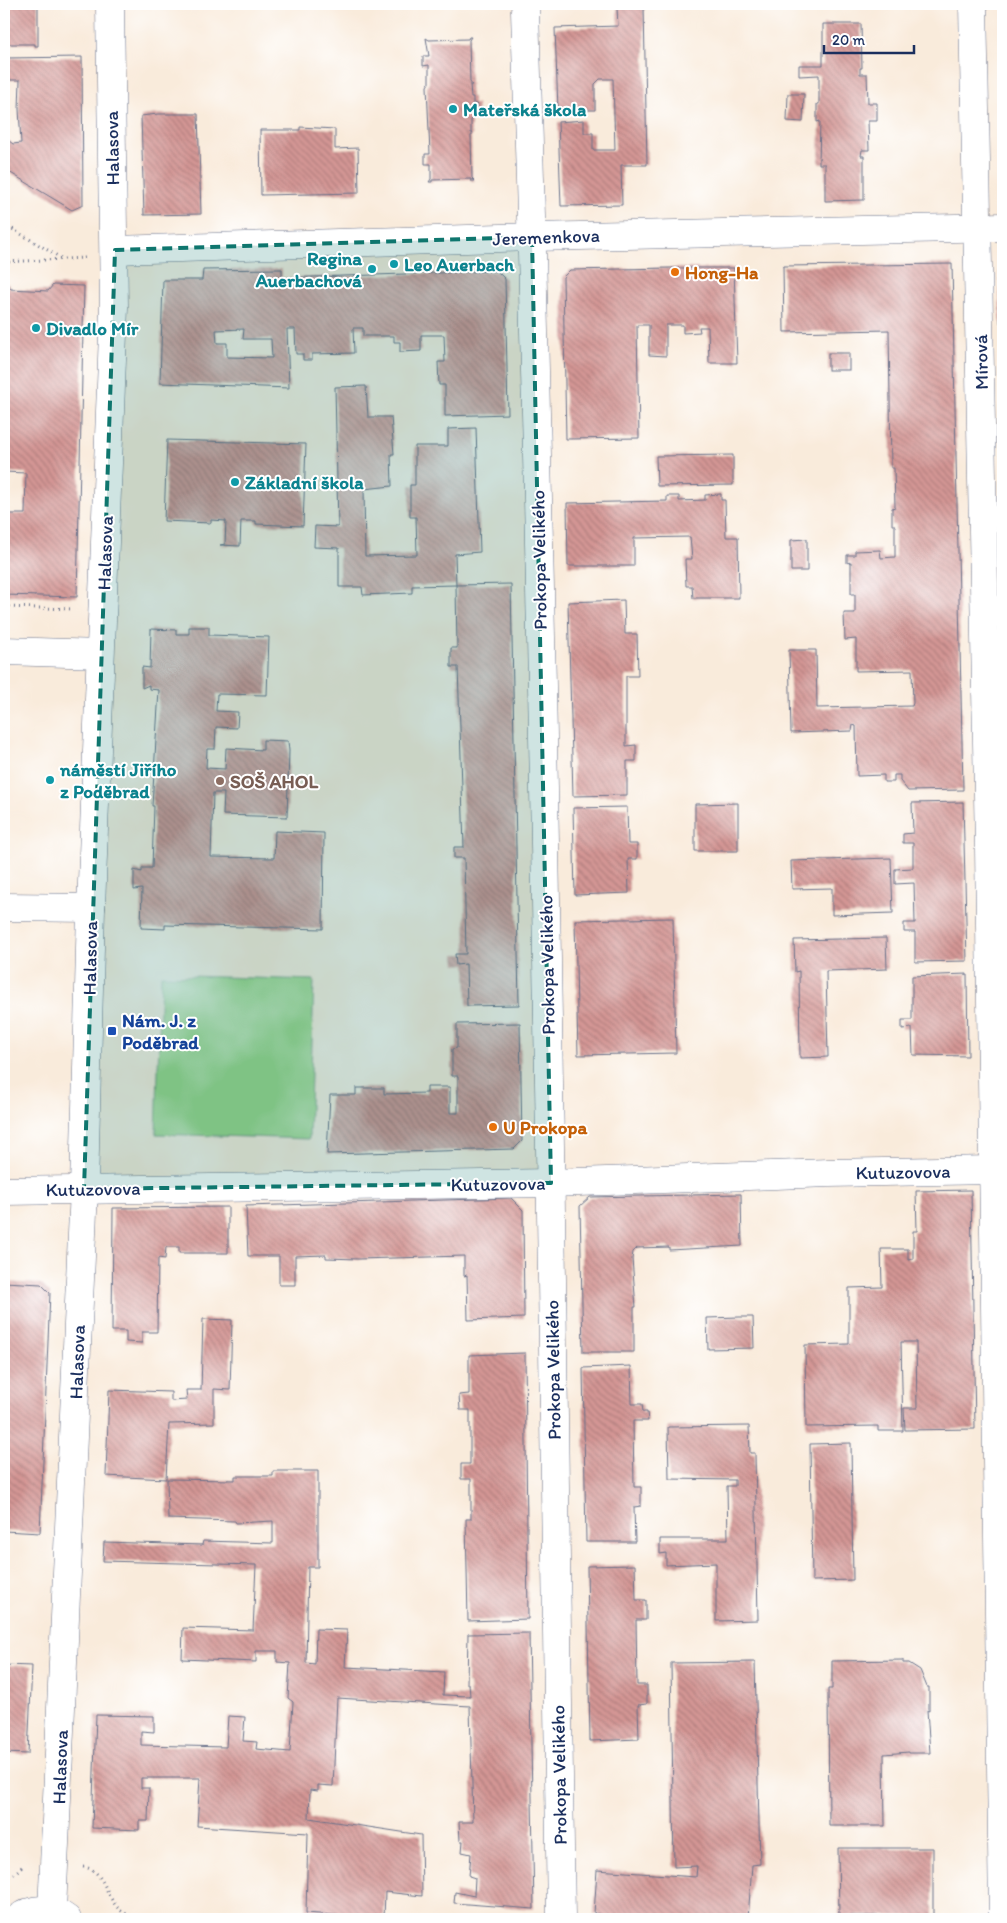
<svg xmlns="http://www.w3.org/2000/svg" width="1007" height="1923" viewBox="0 0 1007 1923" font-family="Itim,sans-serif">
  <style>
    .park { fill: #9bd68a; stroke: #5b8274 }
    .building { fill: url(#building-back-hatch); fill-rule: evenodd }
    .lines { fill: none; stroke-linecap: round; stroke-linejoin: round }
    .minor-casing { stroke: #69718a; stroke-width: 29 }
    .path { stroke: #69718a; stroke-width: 3; stroke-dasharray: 1 4; stroke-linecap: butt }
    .minor { stroke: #fff; stroke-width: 28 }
    .marked { fill: #0f766e; fill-opacity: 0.2; stroke: #0f766e; stroke-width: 4; stroke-dasharray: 10 6; stroke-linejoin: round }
    .culture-dot { fill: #0f9aa8; stroke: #fff; stroke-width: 2 }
    .food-dot { fill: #e8710a; stroke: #fff; stroke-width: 2 }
    .education-dot { fill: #8d6e63; stroke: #fff; stroke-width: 2 }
    .transit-dot { fill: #1a4fb4; stroke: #fff; stroke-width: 2 }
    .labels { text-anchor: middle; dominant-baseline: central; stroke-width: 4; stroke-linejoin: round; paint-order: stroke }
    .culture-label { font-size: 19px; font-weight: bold; fill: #0d838f; stroke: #fff; text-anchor: start }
    .street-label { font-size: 19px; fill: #1b2f5e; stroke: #fff }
    .food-label { font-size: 19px; font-weight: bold; fill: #c56008; stroke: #fff; text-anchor: start }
    .education-label { font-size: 19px; font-weight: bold; fill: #785e54; stroke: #fff; text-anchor: start }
    .transit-label { font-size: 19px; font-weight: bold; fill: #164399; stroke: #fff; text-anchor: start }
  </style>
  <defs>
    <pattern id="building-back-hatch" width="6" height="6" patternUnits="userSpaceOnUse" patternTransform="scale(1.25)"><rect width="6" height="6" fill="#d49694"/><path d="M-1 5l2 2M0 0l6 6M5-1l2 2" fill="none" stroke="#ab7b7c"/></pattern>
  </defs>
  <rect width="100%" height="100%" fill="#fff"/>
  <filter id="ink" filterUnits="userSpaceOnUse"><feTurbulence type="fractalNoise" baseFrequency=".02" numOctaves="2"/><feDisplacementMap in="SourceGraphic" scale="10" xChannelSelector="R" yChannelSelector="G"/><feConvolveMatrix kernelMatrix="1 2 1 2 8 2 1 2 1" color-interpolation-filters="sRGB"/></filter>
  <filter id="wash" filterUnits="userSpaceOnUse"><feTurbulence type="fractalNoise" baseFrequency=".0096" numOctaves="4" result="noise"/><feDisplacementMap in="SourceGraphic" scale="20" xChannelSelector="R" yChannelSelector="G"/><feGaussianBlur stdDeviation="1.12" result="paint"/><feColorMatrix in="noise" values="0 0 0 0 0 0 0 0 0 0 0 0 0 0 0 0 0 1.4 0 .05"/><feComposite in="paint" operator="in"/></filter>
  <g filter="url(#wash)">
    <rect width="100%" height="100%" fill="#f9ebdb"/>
    <polygon class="park" points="161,975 314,980 309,1139 156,1134"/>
    <g id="blocks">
      <g class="building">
        <polygon points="4,4 38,4 38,46 35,46 35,44 4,44"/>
        <polygon points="644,7 647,165 621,165 622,205 561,206 558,122 584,120 584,133 593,133 593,150 615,150 613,79 600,79 595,84 595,110 558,110 555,28 618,26 617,8"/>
        <polygon points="823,24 861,24 862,68 860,68 860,74 867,74 868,103 877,103 877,121 868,121 869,150 862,150 861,156 864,156 864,200 825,201 825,164 819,164 820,121 817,122 817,104 819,104 819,75 799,76 799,65 823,65"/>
        <polygon points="469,37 471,37 469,40 470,82 472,85 470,85 471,97 473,97 473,104 477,104 478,114 473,114 471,121 471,133 473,133 471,136 472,178 475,181 471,181 471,179 432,180 432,182 429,182 431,179 431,164 425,164 425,154 430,154 427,86 429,83 429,65 423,66 423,56 429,56 426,38 429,40 468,39"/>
        <polygon points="82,57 83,205 72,210 4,169 4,137 13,144 21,143 19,109 20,80 4,80 4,58"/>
        <polygon points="788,94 804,94 803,122 787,121"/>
        <polygon points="158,114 198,114 201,214 144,215 141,116"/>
        <polygon points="300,127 335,129 335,149 358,148 359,193 261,195 260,130 300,130"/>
        <polygon points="952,264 963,790 908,791 900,781 900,775 894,775 894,782 884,782 884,775 857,776 856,726 853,725 852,731 791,733 789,650 816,650 817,708 912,706 913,703 912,670 856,671 856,639 845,640 844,613 855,613 855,594 851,594 851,562 847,563 847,555 855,555 855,551 880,550 881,558 895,557 895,525 892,525 892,508 895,507 894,468 891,468 889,330 784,332 783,266"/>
        <polygon points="999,264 1003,264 1003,322 1000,323"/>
        <polygon points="670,268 734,268 737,363 709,363 708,327 699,327 700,332 683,333 683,325 666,325 666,356 649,355 649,325 637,325 639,438 566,439 563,277 570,270"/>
        <path d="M282,269V278L497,271L505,279L508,414L445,416V385H439L438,362H445L444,335H421V351L400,352V342H394V336H363V328H353L354,353L312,354V360H303V354H296L295,329H287L289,388L160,383L163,280H202L203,270ZM244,329L243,339H271L272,358L227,357V343H217L216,330Z"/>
        <polygon points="4,283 8,284 11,289 48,291 53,285 84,286 77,597 4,595 4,514 25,514 26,473 4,472"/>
        <rect x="828" y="353" width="21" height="17"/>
        <polygon points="366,386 368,417 391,417 394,454 391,454 392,486 364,489 365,556 417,555 416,517 410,517 410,485 415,485 415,446 448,446 448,429 476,428 480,552 455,554 456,585 412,586 412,593 363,595 362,587 339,587 339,548 314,547 315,526 338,527 335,387"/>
        <polygon points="167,440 306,444 303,526 256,524 256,521 241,521 240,546 220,545 225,544 226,521 211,520 211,523 164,521"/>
        <polygon points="733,455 733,485 657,486 656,456"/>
        <polygon points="721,494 721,500 725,500 726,537 738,537 739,598 693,598 692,586 686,586 685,559 692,559 690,537 634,538 634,566 568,566 567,503 667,501 667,496 679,496 679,501 705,500 705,495"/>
        <polygon points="807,539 807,571 791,571 791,540"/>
        <polygon points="511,584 519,1005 467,1006 466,964 456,965 455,954 466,954 464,858 454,858 454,847 464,847 458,667 451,667 451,648 457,648 456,585"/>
        <polygon points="624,600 625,634 637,634 638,676 626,676 626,746 636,745 636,761 627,761 627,795 573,796 568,602"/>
        <polygon points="189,627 209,627 209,635 269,637 267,695 217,694 216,711 238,712 237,728 216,727 215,749 207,749 206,768 225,769 226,748 263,750 263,740 288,741 289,751 287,817 223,815 224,793 213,793 211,857 274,858 275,831 324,833 323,929 165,925 165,929 141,928 142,889 134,890 134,870 142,872 142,868 152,868 154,806 152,806 159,690 149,689 149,685 142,688 142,667 150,668 151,629 176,630 176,634 189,634"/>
        <polygon points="963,802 967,961 915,962 915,932 904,932 904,923 915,923 914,883 895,884 895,869 913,868 913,843 903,843 903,834 913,833 912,803"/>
        <polygon points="738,803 738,851 695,851 695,804"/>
        <polygon points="627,807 628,844 637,844 637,859 628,859 629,893 575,895 573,808"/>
        <polygon points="891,858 893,913 832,915 832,888 792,889 791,861"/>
        <polygon points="673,918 676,1053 578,1055 575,920"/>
        <polygon points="886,938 887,969 826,971 828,1057 800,1058 799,971 795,972 794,940"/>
        <polygon points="967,974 968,1056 913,1055 912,1028 902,1029 902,1020 912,1020 912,976"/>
        <polygon points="520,1023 522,1141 514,1149 327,1154 330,1095 356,1095 356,1088 384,1088 384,1094 427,1093 427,1087 450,1087 450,1113 458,1113 458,1076 452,1076 452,1049 457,1048 457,1024"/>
        <polygon points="971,1190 975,1429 905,1430 904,1408 917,1408 916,1342 901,1342 903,1431 878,1431 878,1426 806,1427 805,1345 849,1344 849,1288 882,1287 881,1249 908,1249 908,1260 913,1259 913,1231 917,1231 916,1191"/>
        <polygon points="741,1194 742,1246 669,1250 669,1247 637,1248 633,1252 632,1259 636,1307 634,1307 634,1352 583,1352 580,1206 590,1197"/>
        <polygon points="511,1198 523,1210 524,1318 468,1320 467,1275 464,1276 464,1256 358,1259 326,1258 326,1255 295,1256 295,1285 279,1285 279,1256 248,1256 246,1206"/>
        <polygon points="228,1207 228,1253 179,1253 179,1247 166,1247 165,1259 158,1258 157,1332 142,1332 142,1343 126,1342 126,1331 112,1331 113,1208"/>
        <polygon points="4,1282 41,1284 50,1293 40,1533 4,1531"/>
        <polygon points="739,1317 753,1317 754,1348 708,1349 707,1318"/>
        <polygon points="203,1319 232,1320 230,1390 214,1389 214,1423 169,1424 166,1479 106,1476 109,1390 171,1392 171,1401 187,1400 186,1390 201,1390"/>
        <polygon points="525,1353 528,1619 468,1621 466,1519 471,1519 471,1479 461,1479 461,1464 470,1464 470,1410 460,1410 459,1395 469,1394 469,1355"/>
        <polygon points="631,1366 632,1404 642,1404 643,1412 647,1412 648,1421 633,1421 634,1487 641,1487 641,1506 634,1507 635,1542 586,1542 583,1368"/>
        <polygon points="749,1426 750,1453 755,1453 758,1620 716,1621 716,1563 666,1565 666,1553 660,1554 660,1539 728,1539 727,1486 735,1486 735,1480 669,1479 668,1427"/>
        <polygon points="851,1443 853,1580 812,1581 810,1444"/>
        <polygon points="273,1471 318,1471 318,1567 308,1567 306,1663 315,1664 316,1629 347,1630 345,1667 444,1672 443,1695 470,1696 469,1684 467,1684 468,1634 529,1633 534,1909 454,1903 455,1892 474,1896 475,1878 469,1876 471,1854 462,1852 463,1841 460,1841 459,1822 473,1822 470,1706 337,1698 333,1786 318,1785 318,1791 310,1790 309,1818 421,1835 422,1896 385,1892 384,1919 306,1913 308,1833 197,1826 200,1778 141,1778 141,1788 149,1788 148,1821 139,1821 139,1830 92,1828 96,1715 154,1716 154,1732 141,1731 141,1745 226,1747 228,1716 245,1717 243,1741 257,1742 256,1749 290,1752 293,1702 288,1698 290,1663 277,1662 277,1651 256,1651 256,1662 182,1659 183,1628 253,1630 256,1565 103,1561 104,1542 202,1545 203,1541 273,1543 273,1521 236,1523 235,1521 168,1519 167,1479 235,1480 235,1476 273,1476"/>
        <polygon points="635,1565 636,1600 646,1600 646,1620 636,1620 637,1685 647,1685 647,1704 638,1705 639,1739 590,1741 587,1566"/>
        <polygon points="903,1660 903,1663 909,1663 920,1670 927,1687 929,1687 929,1711 927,1710 930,1753 909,1753 909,1752 884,1754 885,1826 829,1826 828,1689 832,1689 832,1661"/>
        <polygon points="755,1662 760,1864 752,1865 748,1919 598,1919 599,1914 594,1914 597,1870 696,1877 697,1866 674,1867 671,1663"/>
        <polygon points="4,1665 32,1666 28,1754 4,1753"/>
        <polygon points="838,1848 933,1848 933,1916 839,1916"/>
      </g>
    </g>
  </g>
  <g filter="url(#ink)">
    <use href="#blocks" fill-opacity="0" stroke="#69718a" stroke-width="1"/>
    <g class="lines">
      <g class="minor-casing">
        <g id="minor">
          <polyline points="973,4 989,847 1003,1919"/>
          <path d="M525,11C545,647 552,1283 561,1919"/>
          <polyline points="115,250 532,237 1003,227"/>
          <polyline points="4,651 100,654"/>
          <polyline points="4,907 91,908"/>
          <polyline points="4,1191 551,1183 829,1173 993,1170"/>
          <polyline points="52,1911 84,1189 91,908 114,307 110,4"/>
          <path d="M17,1919C32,1907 52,1907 67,1919"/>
        </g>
      </g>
      <g class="path">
        <polyline points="4,224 61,258"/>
        <polyline points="4,262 85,258"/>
        <polyline points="4,607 74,609"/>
        <path d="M83,1867C104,1869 105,1895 118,1908C125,1915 135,1917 144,1919"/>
        <polyline points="4,1877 14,1874 24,1865"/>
      </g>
      <use href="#minor" class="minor"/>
    </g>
  </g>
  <path class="marked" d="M532,237L551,1183L84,1189L115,250Z"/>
  <g class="culture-dot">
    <circle cx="453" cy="109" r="5"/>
    <circle cx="394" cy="264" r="5"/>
    <circle cx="372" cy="269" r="5"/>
    <circle cx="36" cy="328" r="5"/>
    <circle cx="235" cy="482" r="5"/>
    <circle cx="50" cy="780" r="5"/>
  </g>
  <g class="food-dot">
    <circle cx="675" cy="272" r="5"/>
    <circle cx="493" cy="1127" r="5"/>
  </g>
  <circle class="education-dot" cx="220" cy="781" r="5"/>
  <rect class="transit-dot" x="107" y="1026" width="10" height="10" rx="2.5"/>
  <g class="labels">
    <g class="culture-label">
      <text x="463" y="109">Mateřská škola</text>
      <text x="362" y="258" text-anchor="end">Regina<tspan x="362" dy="22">Auerbachová</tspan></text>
      <text x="404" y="264">Leo Auerbach</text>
      <text x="46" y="328">Divadlo Mír</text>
      <text x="245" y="482">Základní škola</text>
      <text x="60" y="769">náměstí Jiřího<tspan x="60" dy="22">z Poděbrad</tspan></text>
    </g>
    <g class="street-label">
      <text transform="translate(112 148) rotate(-91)">Halasova</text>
      <text transform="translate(546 237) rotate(-2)">Jeremenkova</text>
      <text transform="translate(981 362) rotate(-91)">Mírová</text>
      <text transform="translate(105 553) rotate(-88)">Halasova</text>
      <text transform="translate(539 560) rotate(-91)">Prokopa Velikého</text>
      <text transform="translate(90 958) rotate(-89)">Halasova</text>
      <text transform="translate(547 965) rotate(-91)">Prokopa Velikého</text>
      <text transform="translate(903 1172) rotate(-1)">Kutuzovova</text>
      <text transform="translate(498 1184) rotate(-1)">Kutuzovova</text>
      <text transform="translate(93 1189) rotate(-1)">Kutuzovova</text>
      <text transform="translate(77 1362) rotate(-88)">Halasova</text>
      <text transform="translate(553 1370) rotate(-91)">Prokopa Velikého</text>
      <text transform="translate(60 1767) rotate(-88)">Halasova</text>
      <text transform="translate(559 1775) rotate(-91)">Prokopa Velikého</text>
    </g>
    <g class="food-label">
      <text x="685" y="272">Hong-Ha</text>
      <text x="503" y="1127">U Prokopa</text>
    </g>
    <g class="education-label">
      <text x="230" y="781">SOŠ AHOL</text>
    </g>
    <g class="transit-label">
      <text x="122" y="1020">Nám. J. z<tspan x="122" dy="22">Poděbrad</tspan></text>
    </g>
  </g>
  <rect width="1007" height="1923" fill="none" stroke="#fff" stroke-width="20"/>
  <path d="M824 45v8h90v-8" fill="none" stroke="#1b2f5e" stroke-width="2.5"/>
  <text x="832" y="45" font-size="15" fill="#1b2f5e" stroke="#ffffff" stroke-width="4" paint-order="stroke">20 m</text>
</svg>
